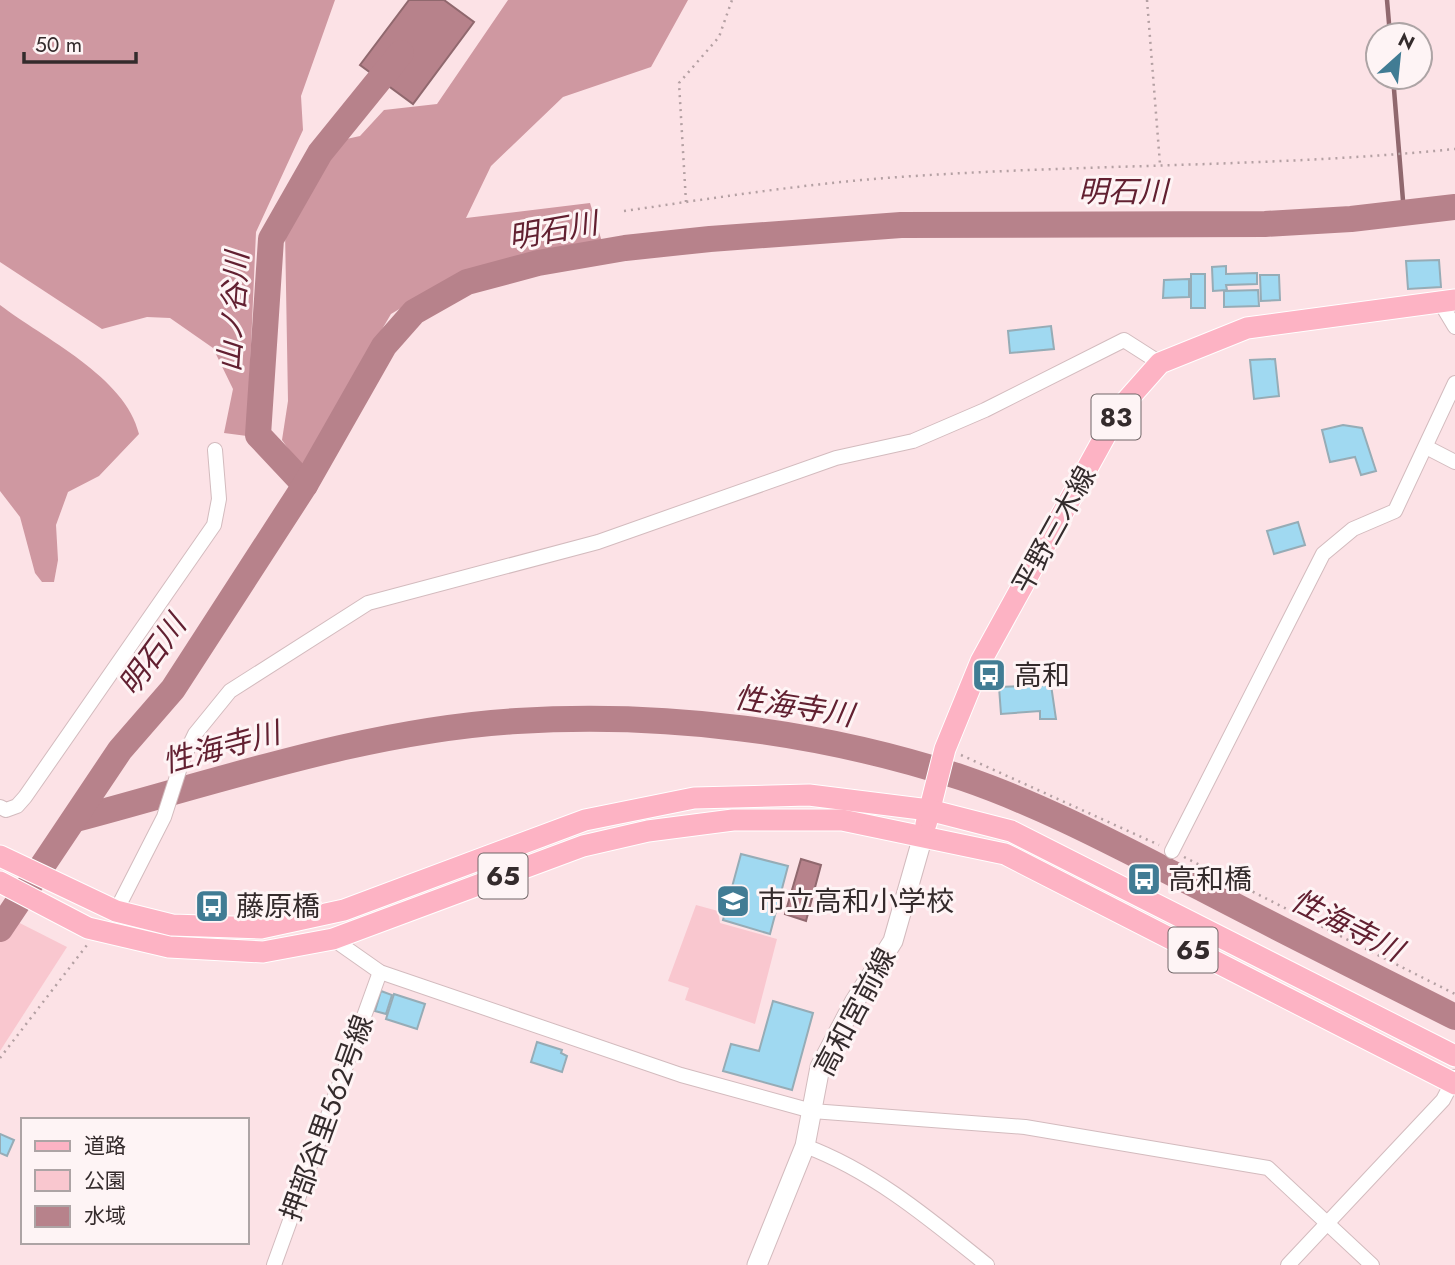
<svg xmlns="http://www.w3.org/2000/svg" width="1455" height="1265" viewBox="0 0 1455 1265" font-family="Jost,'Noto Sans JP',sans-serif">
  <style>
    .green { fill: #f9c7cf }
    .forest { fill: #cf98a1 }
    .water { fill: #b7828b; stroke: #90686e; stroke-width: 2 }
    .lines { fill: none; stroke-linecap: round; stroke-linejoin: round }
    .stream { stroke: #90686e; stroke-width: 4.5 }
    .river { stroke: #b7828b; stroke-width: 26 }
    .building { fill: #a0d9f1; stroke: #96acb6; stroke-width: 2 }
    .street-casing { stroke: #d3bbbe; stroke-width: 16 }
    .secondary-casing { stroke: #d3bbbe; stroke-width: 21 }
    .primary-casing { stroke: #fff; stroke-width: 23 }
    .path { stroke: #b4a0a3; stroke-width: 2.5; stroke-dasharray: 2 5; stroke-linecap: butt }
    .street { stroke: #fff; stroke-width: 14 }
    .secondary { stroke: #fff; stroke-width: 19 }
    .primary { stroke: #fdb3c4; stroke-width: 21 }
    .labels { text-anchor: middle; dominant-baseline: central; stroke-width: 6; stroke-linejoin: round; paint-order: stroke }
    .shield { fill: #fef4f5; stroke: #716768; stroke-width: 2 }
    .shield-label { font-size: 26px; font-weight: bold; fill: #342b2c }
    .street-label { font-size: 28px; fill: #342b2c; stroke: #fef4f5 }
    .poi-label { font-size: 28px; fill: #342b2c; stroke: #fef4f5; text-anchor: start }
    .water-label { font-size: 30px; font-style: italic; fill: #622031; stroke: #fef4f5 }
  </style>
  <rect width="100%" height="100%" fill="#fce2e6"/>
  <g class="green">
    <polygon points="696,905 718,911 720,923 777,939 755,1024 685,1000 689,988 668,981"/>
    <polygon points="0,913 67,947 0,1051"/>
  </g>
  <g class="forest">
    <polygon points="0,0 335,0 301,96 303,130 256,232 247,436 224,433 233,389 213,348 170,318 147,317 102,329 0,262"/>
    <polygon points="508,0 688,0 651,67 563,97 491,166 466,218 590,203 603,245 453,277 391,314 301,467 282,440 288,401 285,230 342,140 360,136 384,110 437,104"/>
    <path d="M0,305C43,338 126,377 139,434L99,476L68,492L56,525L58,560L54,582H42L35,573L20,517L0,491Z"/>
  </g>
  <g class="water">
    <polygon points="409,0 444,0 474,22 413,104 360,65"/>
    <polygon points="801,859 821,865 806,921 785,914"/>
  </g>
  <g class="lines">
    <g class="stream">
      <polyline points="1387,0 1390,35"/>
      <polyline points="1393,77 1404,213"/>
    </g>
    <g class="river">
      <polyline points="305,485 258,435 271,239 320,153 401,53"/>
      <path d="M76,819C220,781 367,730 517,721C666,712 820,731 963,778C1045,806 1124,849 1201,888C1285,932 1370,974 1455,1017"/>
      <polyline points="0,929 120,750 173,689 305,485 384,346 414,312 467,282 538,263 625,248 710,239 901,225 1265,224 1351,219 1455,207"/>
    </g>
  </g>
  <g class="building">
    <polygon points="1439,260 1441,287 1408,289 1406,261"/>
    <polygon points="1226,266 1226,274 1257,273 1257,284 1226,285 1227,290 1213,291 1212,267"/>
    <rect x="1191" y="274" width="14" height="34"/>
    <polygon points="1260,275 1279,275 1280,300 1261,301"/>
    <polygon points="1189,279 1189,297 1163,298 1164,280"/>
    <polygon points="1258,290 1259,306 1224,307 1224,291"/>
    <polygon points="1051,326 1054,349 1010,353 1008,331"/>
    <polygon points="1275,359 1279,396 1254,399 1250,360"/>
    <polygon points="1343,425 1362,428 1376,471 1361,475 1355,457 1330,462 1322,430"/>
    <polygon points="1298,522 1305,545 1274,554 1267,531"/>
    <polygon points="1051,685 1056,719 1040,719 1040,711 1001,714 999,687"/>
    <polygon points="741,854 788,866 770,934 723,920"/>
    <polygon points="381,991 392,995 386,1014 375,1011"/>
    <polygon points="394,994 425,1004 417,1029 386,1019"/>
    <polygon points="773,1001 813,1013 792,1090 723,1071 731,1044 759,1051"/>
    <polygon points="537,1042 562,1050 561,1053 567,1056 562,1072 531,1062"/>
    <polygon points="0,1134 14,1140 7,1156 0,1153"/>
  </g>
  <g class="lines">
    <g class="street-casing">
      <g id="street">
        <polyline points="1440,302 1455,327"/>
        <polyline points="1426,447 1455,462"/>
        <polyline points="0,807 6,810 17,806 25,797 214,525 219,499 215,450"/>
        <polyline points="1172,851 1323,554 1353,529 1395,511 1455,383"/>
        <polyline points="116,911 164,817 182,761 195,734 230,691 368,603 598,542 836,458 913,441 985,410 1124,340 1160,363"/>
        <polyline points="333,939 380,972 681,1075 812,1111 1025,1127 1268,1168 1372,1265"/>
        <path d="M805,1146C873,1171 931,1220 987,1265"/>
        <polyline points="274,1265 380,972"/>
        <polyline points="1288,1265 1443,1100 1455,1077"/>
      </g>
    </g>
    <g class="secondary-casing">
      <polyline id="secondary" points="757,1265 805,1146 820,1067 855,1001 893,941 923,836"/>
    </g>
    <g class="primary-casing">
      <g id="primary">
        <polyline points="926,824 945,749 981,661 1121,407 1160,363 1247,328 1455,300"/>
        <polyline points="0,856 116,911 172,925 261,928 344,910 585,820 694,798 809,795 929,810 1011,831 1455,1056"/>
        <polyline points="0,882 88,928 169,947 263,952 333,939 583,846 648,831 733,820 842,820 1005,854 1455,1084"/>
      </g>
    </g>
    <g class="path">
      <polyline points="1147,0 1160,164"/>
      <polyline points="686,202 679,83 719,37 732,0"/>
      <path d="M624,211C720,197 817,182 914,176C1094,164 1275,167 1455,149"/>
      <polyline points="961,755 1159,845"/>
      <polyline points="1184,857 1455,994"/>
      <polyline points="0,1058 87,945"/>
    </g>
    <use href="#street" class="street"/>
    <use href="#secondary" class="secondary"/>
    <use href="#primary" class="primary"/>
  </g>
  <defs>
    <g id="bus-square" transform="scale(1.75)"><rect x="-9" y="-9" width="18" height="18" rx="4" fill="#417c94" stroke="#fef4f5"/><path d="M-5-6H5V4H4V6H2V4H-2V6H-4V4H-5ZM-3.5-4V0h7V-4ZM-3.5 1.2v1.5H-2V1.2ZM2 1.2v1.5H3.5V1.2Z" fill="#fff"/></g>
    <g id="school-square" transform="scale(1.75)"><rect x="-9" y="-9" width="18" height="18" rx="4" fill="#417c94" stroke="#fef4f5"/><path d="M0-5L7-2L0 1L-7-2ZM-4 1L0 2.5L4 1V4Q0 6-4 4Z" fill="#fff"/></g>
  </defs>
  <g fill-rule="evenodd">
    <use href="#bus-square" x="989" y="675"/>
    <use href="#bus-square" x="1144" y="879"/>
    <use href="#school-square" x="733" y="901"/>
    <use href="#bus-square" x="212" y="906"/>
  </g>
  <g class="labels">
    <g class="shield">
      <rect x="1091.5" y="394.5" width="49" height="45" rx="5"/>
      <rect x="478.5" y="853.5" width="49" height="45" rx="5"/>
      <rect x="1168.5" y="927.5" width="49" height="45" rx="5"/>
    </g>
    <g class="shield-label">
      <text x="1116" y="417">83</text>
      <text x="503" y="876">65</text>
      <text x="1193" y="950">65</text>
    </g>
    <g class="street-label">
      <text transform="translate(1054 530) rotate(-61)">平野三木線</text>
      <text transform="translate(855 1012) rotate(-62)">高和宮前線</text>
      <text transform="translate(327 1118) rotate(-70)">押部谷里５６２号線</text>
    </g>
    <g class="poi-label">
      <text x="1014" y="675">高和</text>
      <text x="1168" y="879">高和橋</text>
      <text x="758" y="901">市立高和小学校</text>
      <text x="236" y="906">藤原橋</text>
    </g>
    <g class="water-label">
      <text x="1123" y="191">明石川</text>
      <text transform="translate(553 230) rotate(-10)">明石川</text>
      <text transform="translate(233 312) rotate(-86)">山ノ谷川</text>
      <text transform="translate(152 655) rotate(-54)">明石川</text>
      <text transform="translate(794 706) rotate(9)">性海寺川</text>
      <text transform="translate(221 747) rotate(-15)">性海寺川</text>
      <text transform="translate(1347 925) rotate(27)">性海寺川</text>
    </g>
  </g>
  <rect x="21" y="1118" width="228" height="126" fill="#fef4f5" stroke="#ada4a5" stroke-width="2"/>
  <rect x="35" y="1141" width="35" height="10" fill="#fdb3c4" stroke="#ada4a5" stroke-width="2"/>
  <text x="84" y="1153" font-size="21" fill="#342b2c">道路</text>
  <rect x="35" y="1170" width="35" height="21" fill="#f9c7cf" stroke="#ada4a5" stroke-width="2"/>
  <text x="84" y="1188" font-size="21" fill="#342b2c">公園</text>
  <rect x="35" y="1206" width="35" height="21" fill="#b7828b" stroke="#ada4a5" stroke-width="2"/>
  <text x="84" y="1223" font-size="21" fill="#342b2c">水域</text>
  <g transform="translate(1399 56) rotate(27)"><circle r="33" fill="#fef4f5" stroke="#ada4a5" stroke-width="2"/>
  <path d="M0-5L12 26L0 18L-12 26Z" fill="#417c94"/>
  <text y="-10" font-size="19" font-weight="bold" text-anchor="middle" fill="#342b2c">N</text>
  </g>
  <path d="M24 52v10h112v-10" fill="none" stroke="#342b2c" stroke-width="3.5"/>
  <text x="35" y="52" font-size="21" fill="#342b2c" stroke="#fef4f5" stroke-width="5" paint-order="stroke">50 m</text>
</svg>
